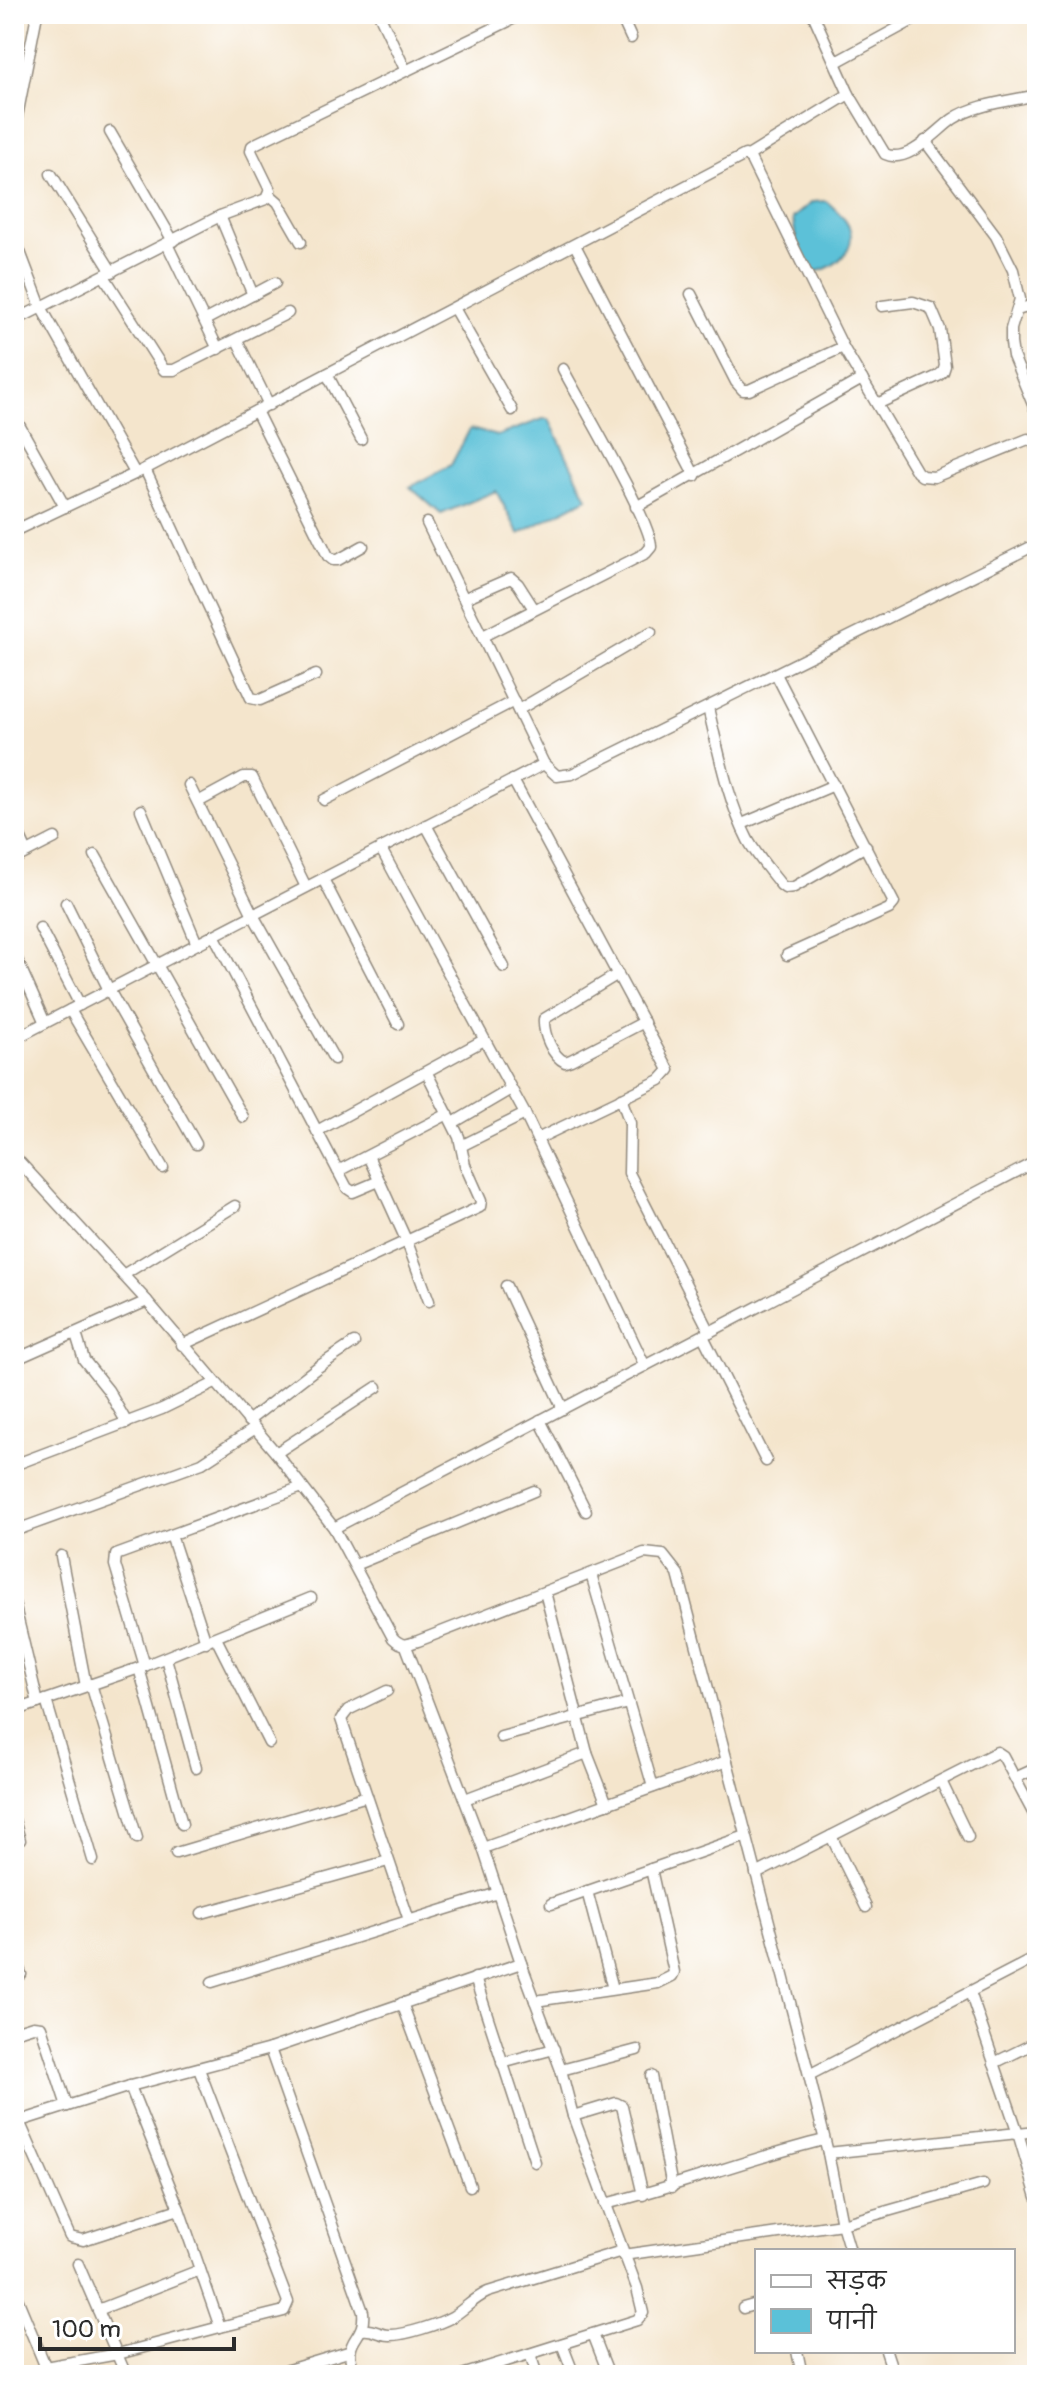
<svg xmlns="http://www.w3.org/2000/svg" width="1051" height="2389" viewBox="0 0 1051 2389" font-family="Pangolin,'Playpen Sans Deva',sans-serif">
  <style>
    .water { fill: #5bc1d8; stroke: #437682; stroke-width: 2 }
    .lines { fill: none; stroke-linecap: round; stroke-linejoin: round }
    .street-casing { stroke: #90887c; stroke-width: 13 }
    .street { stroke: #fff; stroke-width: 10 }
  </style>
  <rect width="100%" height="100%" fill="#fff"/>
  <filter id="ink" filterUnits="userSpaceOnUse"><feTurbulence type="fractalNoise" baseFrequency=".0125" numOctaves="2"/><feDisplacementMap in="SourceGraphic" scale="16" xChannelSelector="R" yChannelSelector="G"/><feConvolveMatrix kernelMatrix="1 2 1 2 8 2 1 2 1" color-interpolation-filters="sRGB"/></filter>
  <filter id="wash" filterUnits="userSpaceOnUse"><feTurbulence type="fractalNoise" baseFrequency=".006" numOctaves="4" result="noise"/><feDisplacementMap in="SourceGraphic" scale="32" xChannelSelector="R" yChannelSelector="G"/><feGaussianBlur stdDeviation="1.8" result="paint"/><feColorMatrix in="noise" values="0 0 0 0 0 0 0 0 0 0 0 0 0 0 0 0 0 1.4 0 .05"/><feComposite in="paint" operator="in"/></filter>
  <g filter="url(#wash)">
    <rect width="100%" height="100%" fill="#f4e5cc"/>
    <g class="water">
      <path d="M826,201C834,208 843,215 848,225C860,249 832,272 810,272L797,248L793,218L812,202Z"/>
      <polygon points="543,419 549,419 587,498 519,534 496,491 441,514 410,487 451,465 470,429 497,436"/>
    </g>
  </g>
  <g filter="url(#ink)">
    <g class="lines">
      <g class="street-casing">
        <g id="street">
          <polyline points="379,14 405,69"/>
          <polyline points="620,14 631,38"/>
          <polyline points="836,62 924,14"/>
          <path d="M849,94L885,154C908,165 936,131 953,119C975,104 1011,101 1037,95"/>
          <polyline points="14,132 37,14"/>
          <polyline points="110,132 173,241"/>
          <polyline points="925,141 996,236 1013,270 1020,299 1011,329 1011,343 1013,356 1037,414"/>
          <polyline points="748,156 849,94 813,14"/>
          <polyline points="51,174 112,272"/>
          <polyline points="270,195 278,202 301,242"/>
          <polyline points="220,216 253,295"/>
          <polyline points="14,236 41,307 135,473"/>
          <polyline points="167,244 218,349"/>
          <polyline points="575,245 695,476"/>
          <polyline points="104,276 164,370 174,370 288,313"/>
          <polyline points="691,294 736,382 743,390 749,390 843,347"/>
          <polyline points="454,308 512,410"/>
          <polyline points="1017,310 1037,304"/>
          <polyline points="205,320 275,283"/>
          <polyline points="14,321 220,216 266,199 270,190 251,151 252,146 257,143 523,14"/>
          <polyline points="237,340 269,405"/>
          <polyline points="327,374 361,439"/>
          <polyline points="877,404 938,376 943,372 945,366 940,329 931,308 913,302 882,306"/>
          <polyline points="256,411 328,556 333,560 338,560 363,546"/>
          <polyline points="14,416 65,507"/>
          <polyline points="145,469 251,698 260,700 316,675"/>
          <polyline points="636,507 862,379"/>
          <polyline points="14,531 145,469 745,155 750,158 843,347 917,472 922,476 934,477 1028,439 1034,442 1037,450"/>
          <polyline points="465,598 511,578 518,584 534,609"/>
          <path d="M483,636L646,553L651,547C653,524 578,398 563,369"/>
          <polyline points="776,674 894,903 889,909 787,955"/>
          <path d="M708,708C719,752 727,799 748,840C757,856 770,871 781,885L785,888L794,887L866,846"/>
          <polyline points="518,710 651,632"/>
          <polyline points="544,764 557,776 572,774 1037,544"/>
          <polyline points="513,780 669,1070 660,1080 537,1139"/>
          <polyline points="189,785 253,915 334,1059"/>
          <polyline points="324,800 514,701"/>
          <polyline points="198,802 244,777 252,777 306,887"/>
          <polyline points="141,810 197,944"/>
          <polyline points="14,824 27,852"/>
          <polyline points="742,824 834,785"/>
          <polyline points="426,825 504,967"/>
          <polyline points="381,849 525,1114 645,1366"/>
          <polyline points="95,855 243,1117"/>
          <polyline points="14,859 55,838"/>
          <polyline points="323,879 398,1024"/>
          <polyline points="66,903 109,990 196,1144"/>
          <polyline points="40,928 80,1005"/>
          <polyline points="214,935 338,1171 448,1114"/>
          <polyline points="14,953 45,1023"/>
          <path d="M618,974L544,1019C543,1033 552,1056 565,1062L571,1060L644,1022"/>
          <polyline points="70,1010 163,1168"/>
          <polyline points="14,1039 544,764 427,523"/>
          <polyline points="621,1098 630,1123 629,1173 710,1332"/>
          <polyline points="453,1123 511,1089"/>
          <polyline points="317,1131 484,1040"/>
          <polyline points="463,1145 525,1114"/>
          <path d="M14,1156L147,1301L276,1453L334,1528L393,1638C402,1647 407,1645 418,1641L644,1553L663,1555L678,1574L809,2075L828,2153L842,2224L850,2251"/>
          <polyline points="368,1156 407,1242 429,1301"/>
          <polyline points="338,1171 347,1188 353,1192 379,1181"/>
          <polyline points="123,1275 235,1206"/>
          <polyline points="506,1286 563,1409"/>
          <polyline points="76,1334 84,1360 108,1390 127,1423"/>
          <polyline points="703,1336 766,1461"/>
          <polyline points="182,1345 480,1207 481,1201 465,1165 459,1137 427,1073"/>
          <polyline points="14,1360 147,1301"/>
          <polyline points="540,1420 586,1511"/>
          <polyline points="248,1421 318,1367 354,1343"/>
          <polyline points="276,1453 377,1387"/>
          <polyline points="14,1465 162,1409 215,1383"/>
          <polyline points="334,1528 1037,1161"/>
          <polyline points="14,1531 202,1463 254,1429"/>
          <polyline points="171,1535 206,1642"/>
          <polyline points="61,1556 86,1686"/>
          <polyline points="355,1565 534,1491"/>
          <polyline points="591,1574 653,1787"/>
          <polyline points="14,1603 38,1703"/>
          <polyline points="216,1638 269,1743"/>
          <polyline points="166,1658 196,1768"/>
          <polyline points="145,1666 115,1565 116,1555 302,1487"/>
          <polyline points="139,1668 182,1824"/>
          <polyline points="91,1684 137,1838"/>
          <polyline points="46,1700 93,1860"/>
          <polyline points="14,1711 139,1668 311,1598"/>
          <polyline points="501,1737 628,1703"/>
          <polyline points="587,1753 607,1804"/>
          <polyline points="1015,1778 1037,1768"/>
          <polyline points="941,1781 968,1837"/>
          <polyline points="367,1796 341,1719 348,1710 387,1691"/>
          <polyline points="465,1799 587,1753 545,1592"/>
          <polyline points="14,1820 20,1840"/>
          <polyline points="831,1836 866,1907"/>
          <polyline points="483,1848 727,1761"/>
          <polyline points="176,1853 367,1796 409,1920"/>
          <polyline points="756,1874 997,1752 1003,1756 1037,1820"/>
          <polyline points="587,1891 613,1989"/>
          <polyline points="551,1904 746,1836"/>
          <polyline points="202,1913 388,1861"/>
          <polyline points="14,1955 21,1974 14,1979"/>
          <polyline points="475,1978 535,2162"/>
          <polyline points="212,1982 498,1893"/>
          <polyline points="970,1992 1018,2133 1037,2131"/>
          <polyline points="535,2001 658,1983 672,1976 674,1972 651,1869"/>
          <polyline points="402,2003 470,2186"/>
          <polyline points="14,2032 33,2026 41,2027 67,2106"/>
          <path d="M270,2049L363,2312C366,2343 340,2335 355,2375"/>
          <polyline points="502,2063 554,2049"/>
          <polyline points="994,2063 1037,2042"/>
          <polyline points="199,2069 288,2302 284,2311 220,2327"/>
          <polyline points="561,2070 637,2050"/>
          <polyline points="809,2075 1037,1957"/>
          <polyline points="651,2076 672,2187"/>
          <polyline points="573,2116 616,2103 622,2106 643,2195"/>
          <polyline points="19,2121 70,2237 83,2240 179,2209"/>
          <polyline points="14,2123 130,2086 270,2049 521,1963 483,1848 406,1646"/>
          <polyline points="828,2153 1018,2133 1037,2197"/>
          <path d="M605,2204C679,2186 750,2158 824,2140"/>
          <polyline points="623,2255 842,2224 983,2184"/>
          <polyline points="78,2264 126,2375"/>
          <polyline points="14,2291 49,2375"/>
          <polyline points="743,2308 757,2304"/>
          <polyline points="98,2310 200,2270"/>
          <path d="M362,2330C374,2328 380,2336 391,2335C406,2335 439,2324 452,2317C465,2309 474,2298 488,2292L622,2251"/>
          <polyline points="593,2334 609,2375"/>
          <polyline points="562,2344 574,2375"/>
          <polyline points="797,2351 802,2375"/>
          <polyline points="886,2351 894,2375"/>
          <polyline points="530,2354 537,2375"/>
          <polyline points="45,2367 118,2354 220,2327 179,2209 130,2086"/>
          <polyline points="283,2375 288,2370 348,2352"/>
          <polyline points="462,2375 637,2320 643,2313 637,2288 573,2116 561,2070 521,1963"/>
        </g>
      </g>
      <use href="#street" class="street"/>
    </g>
  </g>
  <rect width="1051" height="2389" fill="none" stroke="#fff" stroke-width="48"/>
  <rect x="755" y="2249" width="260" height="104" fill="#ffffff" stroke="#aaaaaa" stroke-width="2"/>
  <rect x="771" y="2275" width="40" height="12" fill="#ffffff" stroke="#aaaaaa" stroke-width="2"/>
  <text x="827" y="2289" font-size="24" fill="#2b2b2b">सड़क</text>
  <rect x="771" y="2309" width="40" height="24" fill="#5bc1d8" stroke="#aaaaaa" stroke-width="2"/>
  <text x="827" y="2329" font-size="24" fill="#2b2b2b">पानी</text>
  <path d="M40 2337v12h194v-12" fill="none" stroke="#2b2b2b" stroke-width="4"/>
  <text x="52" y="2337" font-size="24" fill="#2b2b2b" stroke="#ffffff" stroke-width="6" paint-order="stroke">100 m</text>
</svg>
